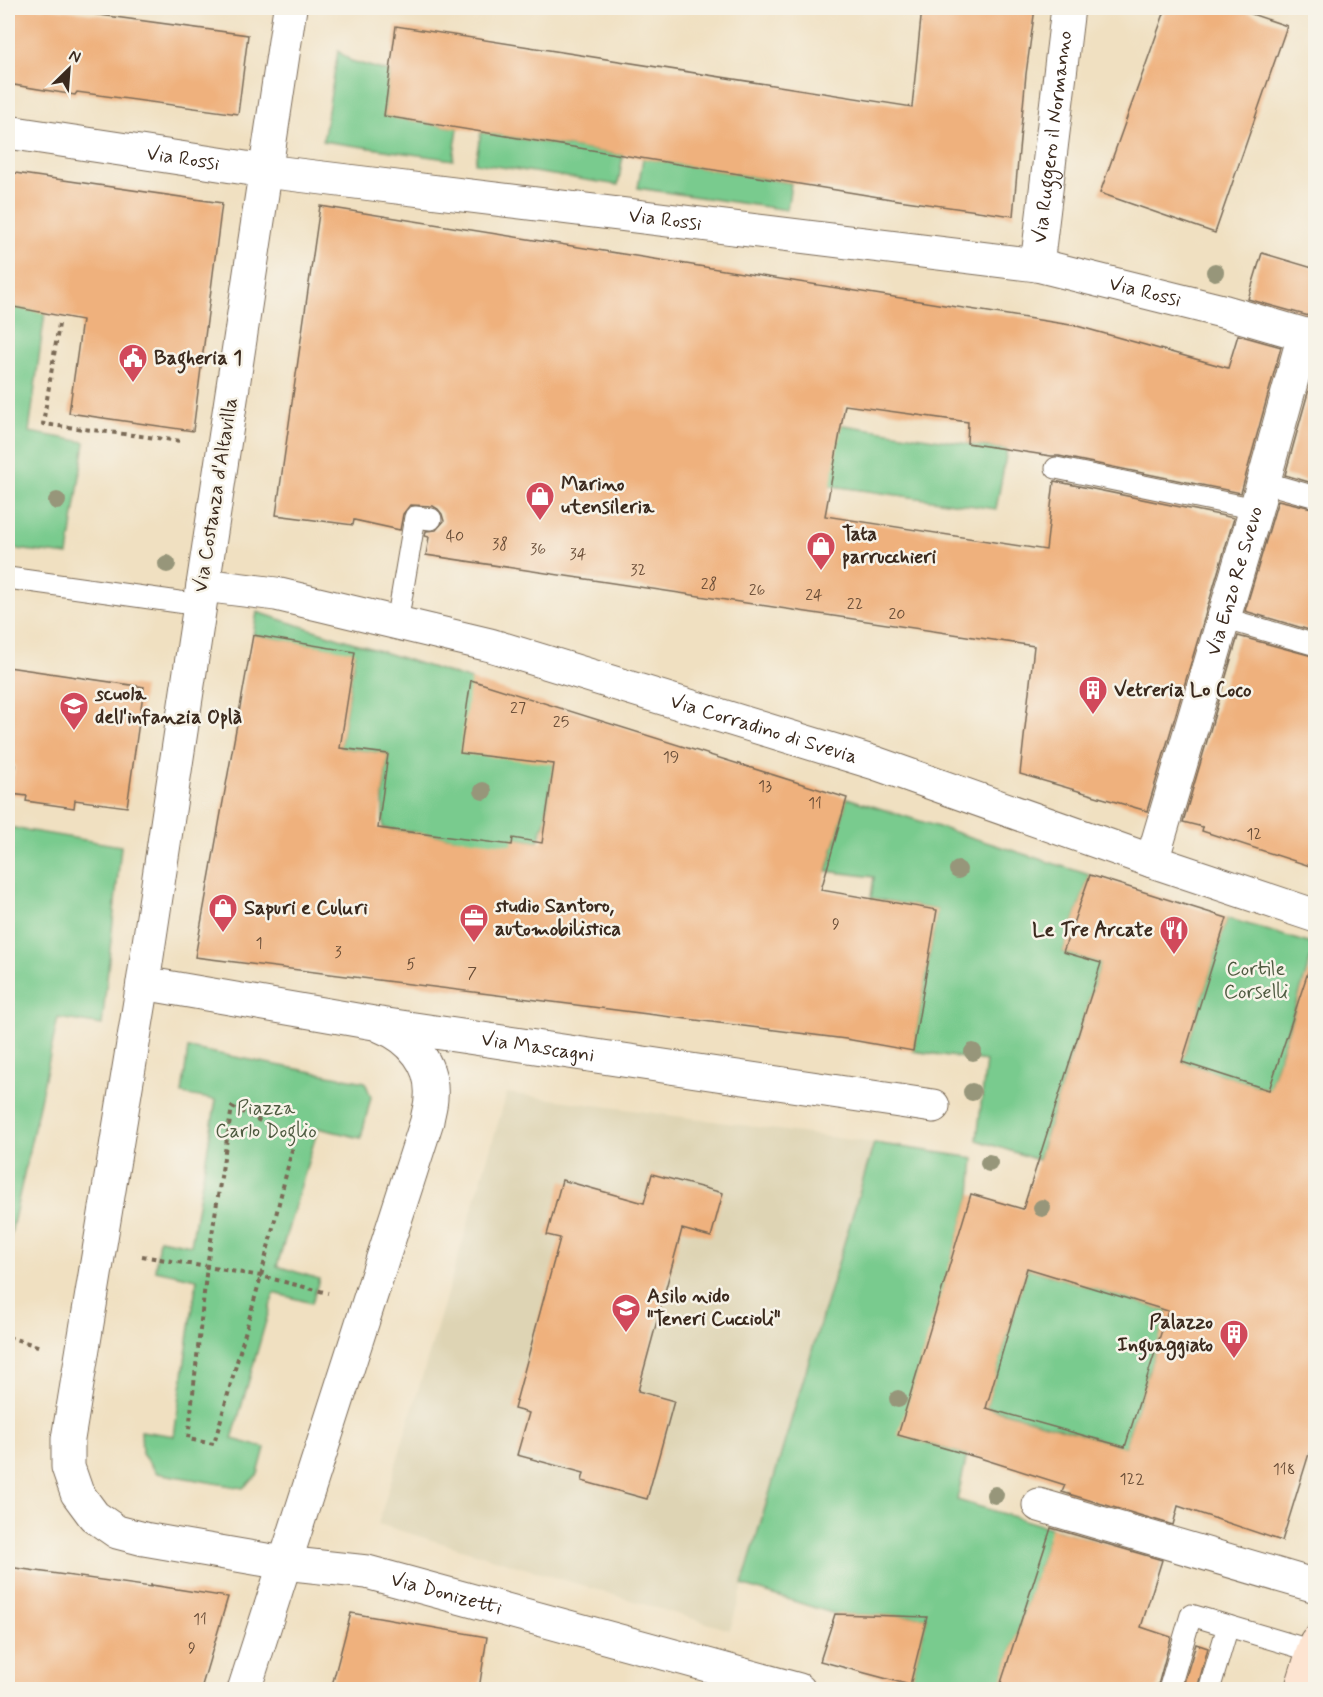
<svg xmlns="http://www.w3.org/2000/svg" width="1323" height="1697" viewBox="0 0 1323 1697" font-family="Mynerve,sans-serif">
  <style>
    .built { fill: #ded4b4 }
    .green { fill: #79cb8e; stroke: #5a7a56; stroke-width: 1.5 }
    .building { fill: #efb17d; fill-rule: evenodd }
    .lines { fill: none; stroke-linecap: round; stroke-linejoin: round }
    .lane-casing { stroke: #7a6a57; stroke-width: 23 }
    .street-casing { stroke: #7a6a57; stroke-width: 35 }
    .secondary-casing { stroke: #7a6a57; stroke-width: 35 }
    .path { stroke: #7a6a57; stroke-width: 4; stroke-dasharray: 4.5 4.5; stroke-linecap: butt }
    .lane { stroke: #fff; stroke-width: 21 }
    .street { stroke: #fff; stroke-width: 33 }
    .secondary { stroke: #fde4d1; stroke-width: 33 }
    .tree { fill: #97967a }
    .labels { text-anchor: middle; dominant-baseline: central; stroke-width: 5; stroke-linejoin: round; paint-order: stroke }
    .number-label { font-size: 16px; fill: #684c36 }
    .street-label { font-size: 20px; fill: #3b2a1e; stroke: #f7f3e8 }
    .poi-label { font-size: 20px; font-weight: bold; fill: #3b2a1e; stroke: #f7f3e8; text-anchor: start }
    .park-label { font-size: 20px; fill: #4e5a40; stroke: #f7f3e8 }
  </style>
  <rect width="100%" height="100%" fill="#f7f3e8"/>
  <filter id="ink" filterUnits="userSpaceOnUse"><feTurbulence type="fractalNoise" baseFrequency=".0167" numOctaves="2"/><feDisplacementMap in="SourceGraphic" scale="12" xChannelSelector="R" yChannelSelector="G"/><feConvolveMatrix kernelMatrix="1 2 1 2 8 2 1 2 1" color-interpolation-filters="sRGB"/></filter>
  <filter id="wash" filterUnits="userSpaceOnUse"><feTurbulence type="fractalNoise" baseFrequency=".008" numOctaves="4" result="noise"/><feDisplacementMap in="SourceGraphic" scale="24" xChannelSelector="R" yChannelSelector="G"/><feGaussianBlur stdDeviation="1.35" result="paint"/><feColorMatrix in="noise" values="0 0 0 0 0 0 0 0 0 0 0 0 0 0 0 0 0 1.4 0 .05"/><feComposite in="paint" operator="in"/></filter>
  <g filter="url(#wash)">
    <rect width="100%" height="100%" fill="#f0e0c1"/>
    <polygon class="built" points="507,1093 874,1143 730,1630 378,1524"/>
    <g class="green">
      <polygon points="338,51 351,61 390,72 384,116 458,128 453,160 323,141"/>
      <polygon points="481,132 623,155 618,185 475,163"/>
      <polygon points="643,158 791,183 787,210 638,188"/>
      <polygon points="8,306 45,312 29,432 85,442 68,555 8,548"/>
      <polygon points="602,388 1007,450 996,509 655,461"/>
      <polygon points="257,612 471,680 554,764 545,821 538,842 514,838 512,849 454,838 383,828 383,794 388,754 340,748 355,653 253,635"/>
      <polygon points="847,798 1090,875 1063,952 1101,963 1038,1160 977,1140 986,1061 913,1051 937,910 871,898 874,877 827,871"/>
      <polygon points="8,827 121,846 102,1025 58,1018 8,1247"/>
      <polygon points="1227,918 1315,945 1269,1090 1182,1062"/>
      <polygon points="188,1048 365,1082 371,1097 361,1138 318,1128 277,1266 319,1279 312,1303 274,1293 232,1439 265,1448 258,1474 243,1488 157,1473 142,1454 141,1431 174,1436 197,1279 155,1270 159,1239 191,1245 216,1100 182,1094"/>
      <polygon points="874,1143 974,1158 971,1194 899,1435 967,1455 957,1500 1162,1561 1158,1572 1048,1538 999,1690 924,1690 910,1685 927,1617 835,1614 742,1585"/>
      <polygon points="1027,1268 1168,1311 1125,1447 986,1407"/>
    </g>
    <g id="blocks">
      <g class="building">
        <polygon points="8,8 48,8 248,35 238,114 77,92 75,95 8,84"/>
        <polygon points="922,8 1035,8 1026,74 1013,216 891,199 384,116 396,26 912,107"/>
        <polygon points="1166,8 1234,8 1287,26 1215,233 1100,193"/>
        <polygon points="8,172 222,203 193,431 69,413 82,320 8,306"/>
        <polygon points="320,206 1077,326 1228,368 1238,335 1281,347 1241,493 1059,456 1051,456 967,443 968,422 845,405 825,516 1046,550 1054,481 1234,518 1147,811 1020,774 1034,646 426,555 429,537 425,536 426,531 436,530 444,521 442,514 438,509 433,506 410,505 403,514 400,530 354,520 353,525 276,515"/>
        <polygon points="1262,253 1316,269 1316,318 1248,299"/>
        <polygon points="1316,364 1316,484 1285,475"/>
        <polygon points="1278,500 1316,509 1316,632 1245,611"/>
        <polygon points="253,635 355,652 340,748 388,754 378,828 512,845 513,838 542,843 554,764 460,753 471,680 847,798 821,890 937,910 913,1051 846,1039 195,957"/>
        <polygon points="1238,636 1316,657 1316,868 1202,831 1203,827 1183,822"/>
        <polygon points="8,667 144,687 127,807 75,800 74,808 26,801 27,796 11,794 15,765 8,762"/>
        <path d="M1090,875L1227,918L1182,1062L1269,1090L1308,972L1316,973V1431L1282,1541L1178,1506L1173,1525L1062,1492L1065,1485L983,1459L898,1435L971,1194L1023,1209L1101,963L1063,952ZM1027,1268L1168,1311L1125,1447L986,1408Z"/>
        <polygon points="652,1174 723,1193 711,1237 682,1229 638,1391 674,1401 647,1499 582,1481 584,1473 517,1455 529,1413 514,1409 560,1238 547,1235 562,1180 644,1203"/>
        <polygon points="1051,1528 1162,1560 1141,1627 1171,1637 1157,1689 999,1689"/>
        <polygon points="8,1567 151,1587 151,1585 228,1597 201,1689 8,1689"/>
        <polygon points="351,1613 487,1637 479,1689 331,1689"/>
        <polygon points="835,1614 927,1617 910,1685 820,1661"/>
        <polygon points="1196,1644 1208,1648 1197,1689 1182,1689"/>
      </g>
    </g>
  </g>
  <g filter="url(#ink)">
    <use href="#blocks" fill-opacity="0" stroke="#7a6a57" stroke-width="1.5"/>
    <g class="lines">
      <g class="lane-casing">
        <g id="lane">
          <polyline points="1056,468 1256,509"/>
          <polyline points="1263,482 1316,497"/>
          <polyline points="8,578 200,605"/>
          <polyline points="1223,618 1316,645"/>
          <polyline points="397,623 415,517 431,519"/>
          <polyline points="1169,1690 1191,1615 1316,1652"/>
          <polyline points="1209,1690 1228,1626"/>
        </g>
      </g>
      <g class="street-casing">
        <g id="street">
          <path id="s1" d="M290,8L143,983L68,1439V1467L77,1493L94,1516L117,1532L144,1539L284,1563L367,1572L799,1690"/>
          <path id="s2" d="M8,132L265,171L1037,265L1226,312L1316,338"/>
          <path id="s3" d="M1037,265L1068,8"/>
          <path id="s4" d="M203,585L276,594L490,645L875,763L1152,861L1316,916"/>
          <path id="s5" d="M1152,861L1256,509L1304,335"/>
          <path id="s6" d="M143,983L374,1023L933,1106"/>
          <polyline points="1039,1505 1316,1586"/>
          <path d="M244,1690L427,1121C428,1113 431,1105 431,1098C434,1064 411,1038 381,1026"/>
        </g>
      </g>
      <g class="secondary-casing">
        <polyline id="secondary" points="1301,1690 1316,1642"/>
      </g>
      <g class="path">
        <polyline points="59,324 43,424 181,441"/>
        <polygon points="232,1107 295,1138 261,1276 214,1444 188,1439 207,1266"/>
        <polyline points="142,1256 261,1276 328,1293"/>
        <polyline points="8,1337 41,1347"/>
      </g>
      <use href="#lane" class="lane"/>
      <use href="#street" class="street"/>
      <use href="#secondary" class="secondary"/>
    </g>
    <g class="tree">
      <circle cx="1215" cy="272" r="9"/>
      <circle cx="57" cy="501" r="9"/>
      <circle cx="167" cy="564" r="9"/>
      <circle cx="483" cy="791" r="9"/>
      <circle cx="958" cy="870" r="9"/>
      <circle cx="973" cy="1052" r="9"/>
      <circle cx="972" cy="1092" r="9"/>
      <circle cx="989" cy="1163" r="9"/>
      <circle cx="1042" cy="1208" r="9"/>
      <circle cx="898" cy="1399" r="9"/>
      <circle cx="995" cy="1495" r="9"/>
    </g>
  </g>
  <defs>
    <g id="civic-pin" transform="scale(1.5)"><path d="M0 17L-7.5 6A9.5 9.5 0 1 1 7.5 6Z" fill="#d1495b" stroke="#f7f3e8"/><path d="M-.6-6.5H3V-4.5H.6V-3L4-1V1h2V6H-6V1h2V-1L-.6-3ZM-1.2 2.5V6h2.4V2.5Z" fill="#fff"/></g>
    <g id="shop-pin" transform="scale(1.5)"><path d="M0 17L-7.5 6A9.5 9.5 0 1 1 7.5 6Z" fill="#d1495b" stroke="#f7f3e8"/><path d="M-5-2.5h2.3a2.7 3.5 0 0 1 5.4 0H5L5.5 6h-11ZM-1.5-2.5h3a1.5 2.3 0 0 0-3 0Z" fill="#fff"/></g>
    <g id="building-pin" transform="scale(1.5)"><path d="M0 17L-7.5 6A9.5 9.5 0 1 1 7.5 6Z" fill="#d1495b" stroke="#f7f3e8"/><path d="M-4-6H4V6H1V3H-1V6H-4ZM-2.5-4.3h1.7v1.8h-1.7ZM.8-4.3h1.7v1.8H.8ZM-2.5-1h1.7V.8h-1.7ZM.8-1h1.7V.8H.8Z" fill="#fff"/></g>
    <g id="school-pin" transform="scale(1.5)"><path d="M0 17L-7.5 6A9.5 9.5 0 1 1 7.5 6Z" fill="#d1495b" stroke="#f7f3e8"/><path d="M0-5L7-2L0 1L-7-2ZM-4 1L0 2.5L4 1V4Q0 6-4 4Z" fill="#fff"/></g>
    <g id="office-pin" transform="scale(1.5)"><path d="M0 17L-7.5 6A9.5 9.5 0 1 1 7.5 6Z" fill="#d1495b" stroke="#f7f3e8"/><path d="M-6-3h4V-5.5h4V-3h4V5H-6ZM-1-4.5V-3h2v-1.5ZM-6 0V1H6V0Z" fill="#fff"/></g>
    <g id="restaurant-pin" transform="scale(1.5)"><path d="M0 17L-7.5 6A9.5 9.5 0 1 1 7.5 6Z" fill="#d1495b" stroke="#f7f3e8"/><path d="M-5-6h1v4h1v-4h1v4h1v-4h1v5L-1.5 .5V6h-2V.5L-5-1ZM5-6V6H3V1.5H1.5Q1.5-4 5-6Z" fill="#fff"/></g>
  </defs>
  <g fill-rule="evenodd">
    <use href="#civic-pin" x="133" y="358"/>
    <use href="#shop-pin" x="540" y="496"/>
    <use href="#shop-pin" x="821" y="546"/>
    <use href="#building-pin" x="1093" y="690"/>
    <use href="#school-pin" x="74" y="706"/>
    <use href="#shop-pin" x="223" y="908"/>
    <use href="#office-pin" x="474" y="918"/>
    <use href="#restaurant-pin" x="1174" y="930"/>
    <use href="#school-pin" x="626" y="1308"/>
    <use href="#building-pin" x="1234" y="1334"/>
  </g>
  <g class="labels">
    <g class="number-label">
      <text x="455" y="536">40</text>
      <text x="500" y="544">38</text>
      <text x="538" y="549">36</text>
      <text x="578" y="554">34</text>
      <text x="638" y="570">32</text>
      <text x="709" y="584">28</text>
      <text x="757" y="590">26</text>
      <text x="814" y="595">24</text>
      <text x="855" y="604">22</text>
      <text x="897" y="614">20</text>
      <text x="518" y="708">27</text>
      <text x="561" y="722">25</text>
      <text x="671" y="757">19</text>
      <text x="765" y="786">13</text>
      <text x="815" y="803">11</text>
      <text x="1254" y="834">12</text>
      <text x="836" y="924">9</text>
      <text x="259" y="943">1</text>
      <text x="338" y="952">3</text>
      <text x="411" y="964">5</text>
      <text x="472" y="973">7</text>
      <text x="1284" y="1469">118</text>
      <text x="1132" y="1479">122</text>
      <text x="200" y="1619">11</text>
      <text x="192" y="1648">9</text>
    </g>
    <g class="street-label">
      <text stroke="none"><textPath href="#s3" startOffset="129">Via Ruggero il Normanno</textPath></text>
      <text stroke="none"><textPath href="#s2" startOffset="177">Via Rossi</textPath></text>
      <text stroke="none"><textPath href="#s2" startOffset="663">Via Rossi</textPath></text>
      <text stroke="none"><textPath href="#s2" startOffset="1149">Via Rossi</textPath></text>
      <text transform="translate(216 495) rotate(-81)">Via Costanza d'Altavilla</text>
      <text stroke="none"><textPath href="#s5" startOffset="292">Via Enzo Re Svevo</textPath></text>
      <text stroke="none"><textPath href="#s4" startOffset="580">Via Corradino di Svevia</textPath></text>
      <text stroke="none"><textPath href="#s6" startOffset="400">Via Mascagni</textPath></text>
      <text stroke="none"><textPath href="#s1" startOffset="1896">Via Donizetti</textPath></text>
    </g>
    <g class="poi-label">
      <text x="154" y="358">Bagheria 1</text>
      <text x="561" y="484">Marino<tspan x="561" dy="23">utensileria</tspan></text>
      <text x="842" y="534">Tata<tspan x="842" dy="23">parrucchieri</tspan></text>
      <text x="1114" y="690">Vetreria Lo Coco</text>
      <text x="95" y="694">scuola<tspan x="95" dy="23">dell'infanzia Oplà</tspan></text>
      <text x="495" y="906">studio Santoro,<tspan x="495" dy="23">automobilistica</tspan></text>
      <text x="244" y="908">Sapuri e Culuri</text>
      <text x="1153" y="930" text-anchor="end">Le Tre Arcate</text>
      <text x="647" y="1296">Asilo nido<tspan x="647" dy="23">"Teneri Cuccioli"</tspan></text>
      <text x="1213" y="1322" text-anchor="end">Palazzo<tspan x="1213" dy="23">Inguaggiato</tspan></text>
    </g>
    <g class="park-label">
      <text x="1256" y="969">Cortile<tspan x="1256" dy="23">Corselli</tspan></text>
      <text x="266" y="1108">Piazza<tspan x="266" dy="23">Carlo Doglio</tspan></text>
    </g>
  </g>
  <rect width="1323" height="1697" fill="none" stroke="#f7f3e8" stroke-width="30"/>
  <g transform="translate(69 69) rotate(25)" stroke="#f7f3e8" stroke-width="4.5" paint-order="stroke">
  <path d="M0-4.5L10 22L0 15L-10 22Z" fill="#3b2a1e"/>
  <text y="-9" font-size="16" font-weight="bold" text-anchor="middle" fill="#3b2a1e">N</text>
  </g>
</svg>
